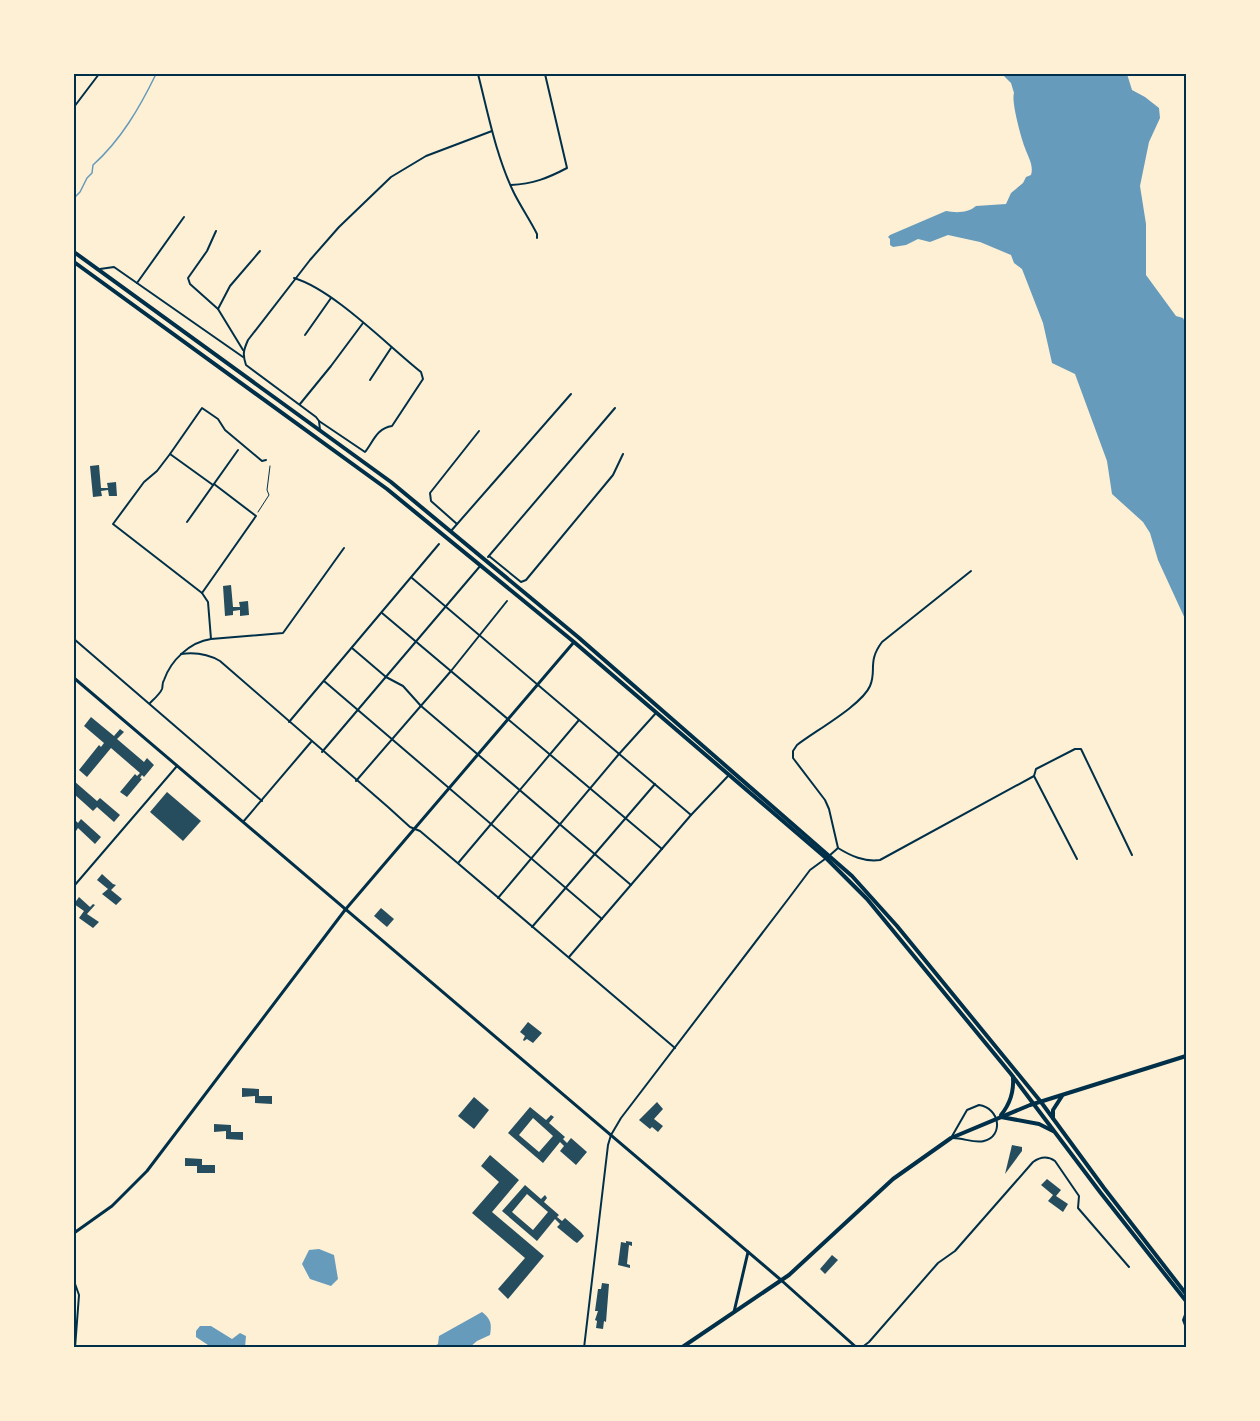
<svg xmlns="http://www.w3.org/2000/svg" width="1260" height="1421" viewBox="0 0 1260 1421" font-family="Montserrat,sans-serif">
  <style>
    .water { fill: #669bbc }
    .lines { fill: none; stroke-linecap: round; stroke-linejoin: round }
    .stream { stroke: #669bbc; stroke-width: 1.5 }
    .building { fill: #264d5e; fill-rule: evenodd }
    .path { stroke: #003049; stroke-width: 1 }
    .minor { stroke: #003049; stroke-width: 2 }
    .tertiary { stroke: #003049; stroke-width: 3 }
    .secondary { stroke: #003049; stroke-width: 3 }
    .primary { stroke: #003049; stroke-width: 4 }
    .trunk { stroke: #003049; stroke-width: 4 }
    .neatline { fill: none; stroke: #003049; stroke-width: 2 }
  </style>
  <rect width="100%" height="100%" fill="#fdf0d5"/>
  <g class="water">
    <path d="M1002,74H1127L1132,90L1145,97L1159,108L1160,118L1149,142L1140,186L1146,224V275L1176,316L1183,318L1186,324V621L1158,560L1150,533L1143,522L1112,494L1107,461L1075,374L1052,363L1043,323L1022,269L1014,263L1011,255L980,242L948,235L930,242L918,239L906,245L893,247L890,245V239L888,237L890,235L946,211C956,213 968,213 976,206L1006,204L1011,193L1023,183L1026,177L1031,175C1034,165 1028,157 1025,148C1021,138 1011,101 1014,93L1011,83Z"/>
    <polygon points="319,1249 334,1255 338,1279 331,1286 310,1279 302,1264 309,1250"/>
    <path d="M482,1312C491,1319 492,1324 490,1335L477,1341L470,1347H433L438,1344L439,1336Z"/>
    <polygon points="200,1326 211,1326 232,1339 240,1333 246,1336 245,1347 211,1347 196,1337 196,1331"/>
  </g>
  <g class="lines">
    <path class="stream" d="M75,202L74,198L80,192L87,178L92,173L93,165C121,140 140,107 156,74"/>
  </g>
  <g class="building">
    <polygon points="99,465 101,488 108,488 107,483 116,482 117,496 109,496 108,490 101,491 102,496 93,497 90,466"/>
    <polygon points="231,585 233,607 240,607 239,602 248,601 249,615 240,616 240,610 233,611 233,615 225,616 223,586"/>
    <polygon points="91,717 114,736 120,729 124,732 117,739 144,762 147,758 154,765 144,777 142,775 140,778 142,779 127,797 120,792 135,774 137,776 140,773 111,748 87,777 79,770 99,745 101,747 104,743 84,726"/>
    <polygon points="74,781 97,801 100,798 120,815 114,822 97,807 93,811 74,794"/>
    <polygon points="167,792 201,821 183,841 150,812"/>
    <polygon points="74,819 78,823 81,819 101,837 95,844 78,828 74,834"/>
    <polygon points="102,874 113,884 116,885 111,890 122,899 116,905 102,894 108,889 97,880"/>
    <polygon points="79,897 90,907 93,904 95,905 87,914 99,922 93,928 79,918 84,911 74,904"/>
    <polygon points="381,908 394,919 387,927 374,916"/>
    <polygon points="528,1022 542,1033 533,1043 527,1039 524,1041 523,1040 525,1036 520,1032"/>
    <polygon points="242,1088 259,1089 259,1096 272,1096 272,1104 255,1103 255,1096 242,1097"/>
    <polygon points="474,1097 489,1110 474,1129 458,1116"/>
    <polygon points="657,1102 663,1109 654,1119 663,1126 658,1132 652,1127 650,1129 639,1120"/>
    <path d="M530,1107L546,1120L551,1115L554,1117L549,1123L565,1137L563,1139L567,1143L571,1138L587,1152L576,1165L560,1151L564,1146L560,1142L543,1163L508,1133ZM533,1118L553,1136L539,1152L519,1135Z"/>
    <polygon points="214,1124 231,1125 231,1132 243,1132 243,1140 226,1139 226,1131 214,1132"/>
    <polygon points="1012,1145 1022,1147 1022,1151 1005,1174"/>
    <polygon points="490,1155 519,1180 492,1212 544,1256 508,1299 498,1289 525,1258 472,1213 499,1182 481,1166"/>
    <polygon points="185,1158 202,1159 202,1165 215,1165 215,1173 197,1173 197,1166 185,1166"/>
    <polygon points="1047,1179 1061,1190 1056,1196 1068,1204 1063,1212 1048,1201 1053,1195 1041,1185"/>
    <path d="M525,1185L541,1199L545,1195L547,1198L544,1202L559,1215L557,1217L562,1221L565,1218L581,1232L584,1236L577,1243L574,1241L557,1227L560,1224L555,1219L537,1241L502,1211ZM527,1194L548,1212L533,1230L512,1212Z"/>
    <polygon points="626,1241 632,1242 632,1246 629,1245 627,1264 630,1265 630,1268 618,1265 621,1242 626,1243"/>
    <polygon points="832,1255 838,1260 825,1274 820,1269"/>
    <polygon points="602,1283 609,1284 606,1322 604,1321 603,1329 596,1328 597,1321 595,1320 598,1311 595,1311 598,1289 601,1289"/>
  </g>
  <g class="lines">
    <polyline class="path" points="258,512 269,495 267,490 270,466"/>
    <g class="minor">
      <path d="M478,74C488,113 496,156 514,193C521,207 530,220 537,234V238"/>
      <polyline points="74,107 99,74"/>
      <path d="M511,185C533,184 548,178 567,168L545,74"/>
      <polyline points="216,231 207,251 188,278 190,284 218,309"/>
      <polyline points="100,269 114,267 243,357"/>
      <path d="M294,278C334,290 387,345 421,372L423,379L392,426C377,428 373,442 365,452L319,421"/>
      <polyline points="137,283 184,217"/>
      <polyline points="305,335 331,298"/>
      <polyline points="243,350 218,309 230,286 260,251"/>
      <polyline points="370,380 391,348"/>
      <polyline points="300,404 331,366 363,323"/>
      <path d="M320,430L319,421L316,417L246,365C242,354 244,349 248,340L310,260L339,227L391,177L426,156L492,131"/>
      <polyline points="170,454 213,485"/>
      <polyline points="187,522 238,450"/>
      <polyline points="457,524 431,501 430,493 479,431"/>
      <polyline points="451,531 571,394"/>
      <polyline points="489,556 521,582 526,580 613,475 623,454"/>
      <polyline points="488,557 615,408"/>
      <polyline points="412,578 691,815"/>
      <polyline points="202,593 256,516 214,484"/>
      <polyline points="382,613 662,849"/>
      <polyline points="74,639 262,801"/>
      <polyline points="211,639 208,602 202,593 113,524 144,482 157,471 170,454 202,408 218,419 225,430 262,461 266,460"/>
      <polyline points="352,648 386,677 403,686 421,706 631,885"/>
      <path d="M181,654C195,652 208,654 220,661L388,807L410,827L420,831L675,1048"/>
      <polyline points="324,681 602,919"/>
      <path d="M150,703C154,699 160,694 162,689C163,686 162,683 164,680C171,660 190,642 211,639L283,633L344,548"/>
      <polyline points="289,722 439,544"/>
      <polyline points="322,752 481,565"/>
      <polyline points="1034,776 1077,859"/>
      <polyline points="356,781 451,671 507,601"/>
      <polyline points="243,822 311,742"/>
      <path d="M838,848C851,856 864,862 880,860L1034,776L1036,769L1075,749H1081L1132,855"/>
      <path d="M838,848L829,809L825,800L793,758V751L797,745C815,731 862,705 870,686C877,670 867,662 882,642L971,571"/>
      <polyline points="829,856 838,848"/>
      <polyline points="459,862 579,720"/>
      <polyline points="74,886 177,766"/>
      <polyline points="498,898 619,754 656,713"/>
      <polyline points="532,927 655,784"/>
      <polyline points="569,957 691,815 729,775"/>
      <path d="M979,1105C1000,1108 1004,1136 984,1141C974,1144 962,1137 951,1138L967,1110Z"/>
      <polyline points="74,1281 79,1295 75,1348"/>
      <polyline points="1185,1302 1186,1312 1183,1320 1186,1328"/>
      <polyline points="584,1348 608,1145 611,1135 621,1118 789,898 810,870 825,859"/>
      <path d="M861,1348L869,1342L938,1263L955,1251L1033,1162C1040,1157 1048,1156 1055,1161L1079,1196L1078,1208L1129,1267"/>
    </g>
    <polyline class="tertiary" points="345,910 574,642"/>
    <g class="secondary">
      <polyline points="74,678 781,1280 857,1348"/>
      <polyline points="74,1233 112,1206 147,1171 345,910"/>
      <polyline points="734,1312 748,1252"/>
    </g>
    <g class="primary">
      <path d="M1001,1115C1010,1104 1014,1091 1013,1077"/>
      <polyline points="1001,1117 1039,1124 1053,1131"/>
      <polyline points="1053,1118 1053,1110 1062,1096"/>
      <polyline points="681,1348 789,1275 893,1179 951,1138 1030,1105 1186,1056"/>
    </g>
    <g class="trunk">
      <polyline points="74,252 391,482 578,637 852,876 897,926 1041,1102 1104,1188 1186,1294"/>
      <polyline points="74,262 387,489 574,642 826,858 867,899 1011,1074 1100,1192 1186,1301"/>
    </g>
  </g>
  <rect width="1260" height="1421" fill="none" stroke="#fdf0d5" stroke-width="150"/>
  <rect x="75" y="75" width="1110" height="1271" class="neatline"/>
</svg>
